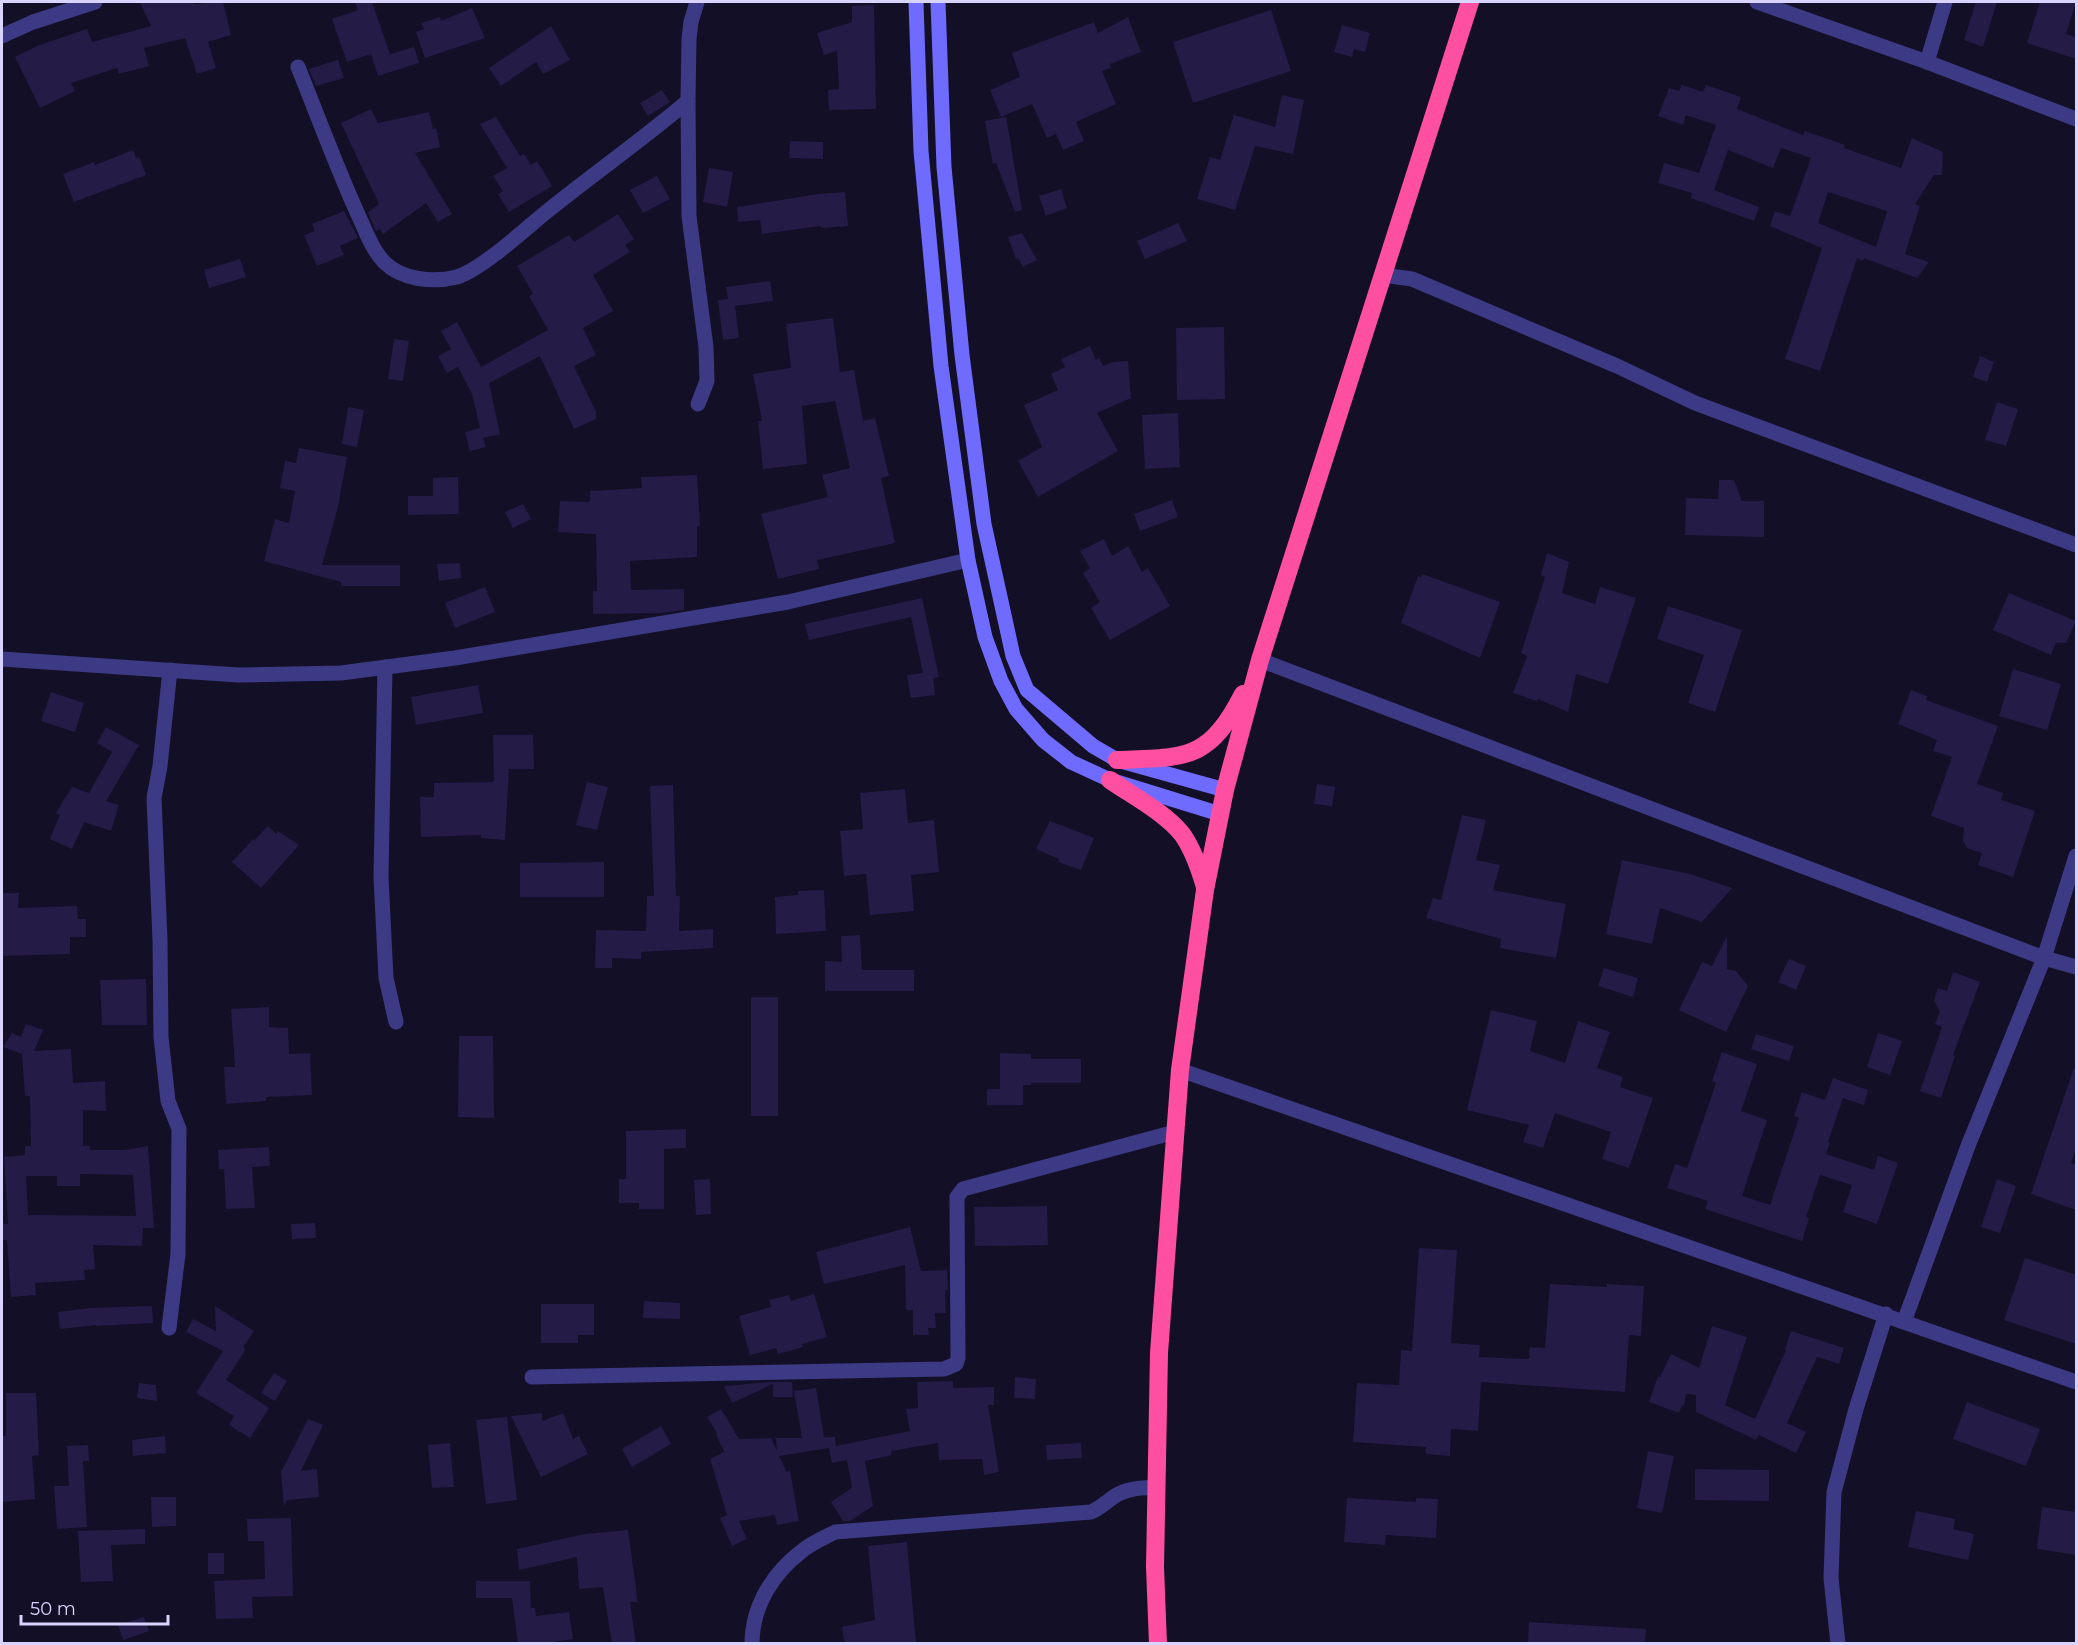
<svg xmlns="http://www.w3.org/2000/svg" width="2078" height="1645" viewBox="0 0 2078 1645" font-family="Montserrat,sans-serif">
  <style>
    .building { fill: #241b47; fill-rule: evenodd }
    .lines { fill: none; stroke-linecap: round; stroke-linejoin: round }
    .street { stroke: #3d3a85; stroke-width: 15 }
    .secondary { stroke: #6f6bff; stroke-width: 15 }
    .highway { stroke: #ff4fa3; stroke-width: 18 }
  </style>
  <rect width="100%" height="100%" fill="#130f26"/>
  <g class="building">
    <polygon points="140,2 193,2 194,4 223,2 231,35 208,42 216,68 197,74 185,38 144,48 149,66 119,74 117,68 71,83 75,91 40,108 15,57 37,46 87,29 92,42 151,26"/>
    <polygon points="355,2 372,2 390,54 414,47 419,63 378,76 371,54 347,62 332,19 358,10"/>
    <polygon points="1976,2 1997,2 1983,47 1964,40"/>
    <polygon points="2040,2 2076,2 2066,34 2076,37 2076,59 2027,43"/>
    <polygon points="874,5 876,109 829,110 828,90 839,89 837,51 824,55 817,33 852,22 852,6"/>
    <polygon points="472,8 485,38 425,58 416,32 424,29 421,23 440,17 441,21"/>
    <polygon points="1271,10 1291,71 1193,103 1173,42"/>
    <polygon points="1128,17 1141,52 1110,64 1111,68 1102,71 1116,104 1076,122 1084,141 1063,150 1056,134 1047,138 1032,104 1001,117 990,90 1020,77 1012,53 1094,22 1098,33"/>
    <polygon points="1342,25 1370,33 1365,52 1354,49 1352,57 1334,52"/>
    <polygon points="551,26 570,60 543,74 536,62 501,86 489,68"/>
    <polygon points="338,60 344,78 316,86 309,69"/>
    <path d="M1682,85L1703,92L1706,85L1741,97L1737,109L1803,135L1805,131L1845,145L1844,148L1901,168L1912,138L1943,152L1942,175H1934L1915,204L1920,206L1905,254L1929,262L1917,278L1864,258L1863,261L1857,258L1820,371L1785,359L1822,248L1770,226L1775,211L1790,216L1811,158L1781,148L1773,168L1728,150L1714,190L1759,207L1754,221L1691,198L1692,193L1658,183L1664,163L1699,173L1716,125L1686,115L1683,125L1658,116L1669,88L1679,91ZM1828,192L1887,211L1876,247L1818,223Z"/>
    <polygon points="662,90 670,102 648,116 640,103"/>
    <polygon points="1282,95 1304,100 1293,154 1255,146 1235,210 1197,199 1210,157 1220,160 1234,115 1275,127"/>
    <polygon points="371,109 378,123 429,112 433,129 436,128 440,147 415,153 452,214 438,222 426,203 383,234 380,229 376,231 368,212 379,204 341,123"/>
    <polygon points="496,117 520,156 524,154 531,165 537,161 552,186 509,212 498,194 503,191 493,176 507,168 480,124"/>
    <polygon points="1006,117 1022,210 1015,212 996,163 993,164 985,121"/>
    <polygon points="790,141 823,142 823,159 789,158"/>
    <polygon points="133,150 136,158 139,157 146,175 74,202 63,174 94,162 95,165"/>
    <polygon points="709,168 733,172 727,207 703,202"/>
    <polygon points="657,176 670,199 643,213 630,190"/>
    <polygon points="1061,189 1067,208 1046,216 1039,196"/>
    <polygon points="845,192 848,226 821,228 820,226 762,234 760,220 738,222 737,207 818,194"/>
    <polygon points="344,211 358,238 340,246 344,255 317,266 304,235 315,231 312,224"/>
    <polygon points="618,214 634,239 625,245 630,252 593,275 613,311 583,328 596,355 574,366 596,412 596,419 574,429 540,356 489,383 500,434 483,438 486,447 470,451 465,432 480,428 472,394 458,367 447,373 438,356 451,349 441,331 457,322 481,367 548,330 529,296 533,294 517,266 569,235 574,242"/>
    <polygon points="1178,223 1187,241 1145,259 1137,241"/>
    <polygon points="1022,233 1037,260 1023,267 1018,258 1016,259 1008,237"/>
    <polygon points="240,259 246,277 209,288 204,270"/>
    <polygon points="770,281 773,301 735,306 739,338 723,340 718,300 728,299 726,287"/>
    <polygon points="833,318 840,372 854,370 863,421 875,418 889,476 881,478 895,543 817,560 819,569 778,579 761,514 828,497 822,475 850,468 835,401 802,406 807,464 763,469 758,421 762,421 753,374 791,368 786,324"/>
    <polygon points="1224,327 1225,399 1177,400 1176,328"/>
    <polygon points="394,339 409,341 403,381 388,379"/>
    <polygon points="1090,346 1096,360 1099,358 1103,366 1113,362 1128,361 1131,398 1097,413 1118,451 1038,497 1018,461 1042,447 1024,405 1058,390 1051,374 1065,367 1061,359"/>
    <polygon points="1980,356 1994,362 1987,382 1973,377"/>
    <polygon points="1997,402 2018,409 2006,446 1985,440"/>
    <polygon points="348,407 364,410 357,447 342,444"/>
    <polygon points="1178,413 1180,467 1145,469 1142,415"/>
    <polygon points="299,448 347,457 338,507 322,565 400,565 400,586 341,586 341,582 264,561 275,519 289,523 295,491 280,488 285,461 296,463"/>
    <polygon points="697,475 700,526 697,526 697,557 630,561 631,590 684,589 684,610 662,613 593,614 593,591 597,591 596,534 558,532 560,501 590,502 590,491 642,488 641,477"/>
    <polygon points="458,477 459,514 408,515 408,496 433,496 433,478"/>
    <polygon points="1719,480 1734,480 1742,501 1764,501 1764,537 1685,535 1686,498 1718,499"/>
    <polygon points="1172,500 1178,517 1140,531 1134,514"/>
    <polygon points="523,504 531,519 513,528 505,512"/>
    <polygon points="1104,539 1112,556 1128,546 1142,572 1148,568 1170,606 1110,640 1091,608 1100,602 1083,573 1090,568 1080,551"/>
    <polygon points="1547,553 1569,562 1562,593 1595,604 1600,587 1636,598 1608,684 1576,674 1568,712 1538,699 1537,701 1513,693 1527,656 1521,653 1545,577 1541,575"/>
    <polygon points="460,563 461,578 439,581 437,564"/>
    <polygon points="1422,574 1500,602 1480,658 1401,623 1418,576 1421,577"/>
    <polygon points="485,587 495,612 455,628 445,603"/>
    <polygon points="2009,593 2076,621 2066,643 2056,643 2051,655 1993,630"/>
    <polygon points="922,598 939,677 933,678 935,695 911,698 907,675 923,673 911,617 809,640 805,624"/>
    <polygon points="1668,606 1742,630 1715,712 1688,703 1704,655 1657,639"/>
    <polygon points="2013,669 2061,684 2047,730 1999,716"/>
    <polygon points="478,685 483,713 416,725 411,697"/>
    <polygon points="1911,690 1927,696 1926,700 1998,726 1977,784 2003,793 2001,800 2035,811 2013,877 1978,865 1982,853 1967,848 1963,840 1964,828 1931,816 1952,757 1933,751 1937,740 1898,724"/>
    <polygon points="51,692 84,703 75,732 41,721"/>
    <polygon points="106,727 139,745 106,801 119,805 111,831 84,822 72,849 50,839 60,815 56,813 72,787 89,793 112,752 97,743"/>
    <polygon points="493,735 533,735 534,769 509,769 505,840 481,838 481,835 421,837 420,797 434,797 434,783 494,782"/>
    <polygon points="587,782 608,787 597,830 576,825"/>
    <polygon points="1317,784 1335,787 1332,806 1314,804"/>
    <polygon points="673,785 676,896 680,896 679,931 713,929 713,948 641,952 641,959 612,958 612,968 595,968 596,930 646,931 647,896 654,896 650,786"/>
    <polygon points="905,789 908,823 934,820 939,872 911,875 914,911 870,915 866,874 844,876 840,831 863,829 860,793"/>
    <polygon points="1462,815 1486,820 1476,860 1500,865 1493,890 1566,904 1556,958 1500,948 1501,939 1426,918 1433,898 1441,900"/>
    <polygon points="1050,821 1094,838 1081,870 1058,862 1059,859 1036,849"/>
    <polygon points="268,826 276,834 278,831 299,845 261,888 232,862 253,839 254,841"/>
    <polygon points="1622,860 1690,874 1732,888 1702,922 1660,908 1652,944 1606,934"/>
    <polygon points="604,862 604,897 520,897 520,863"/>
    <polygon points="824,890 826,931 776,934 775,897 798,895 798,891"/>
    <polygon points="2,893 19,893 18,908 77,906 78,919 86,919 86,937 70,937 70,954 2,956"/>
    <polygon points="860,935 862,970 914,970 914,991 825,991 825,961 842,962 841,936"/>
    <polygon points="1727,936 1727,969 1736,971 1748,986 1726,1032 1679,1010 1702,962 1712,966"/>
    <polygon points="1789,959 1806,966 1796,990 1778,982"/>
    <polygon points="1604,968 1638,978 1633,997 1598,986"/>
    <polygon points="1953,972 1980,982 1953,1055 1955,1056 1941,1098 1920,1091 1942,1027 1935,1024 1940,1012 1934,1000 1938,988 1947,991"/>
    <polygon points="146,979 147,1025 102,1025 100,980"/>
    <rect x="751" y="997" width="27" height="119"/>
    <polygon points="269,1007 269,1027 288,1028 289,1054 310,1053 312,1095 266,1097 266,1101 226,1104 224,1067 235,1067 231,1009"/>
    <polygon points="1491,1010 1537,1021 1530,1051 1565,1063 1578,1021 1610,1032 1597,1068 1623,1077 1620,1087 1653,1098 1629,1168 1602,1159 1611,1132 1555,1113 1543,1148 1523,1142 1529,1125 1467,1110"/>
    <path d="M26,1024L43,1030L34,1051L71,1049L73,1083L105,1081L106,1111L83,1110V1146H90V1150H124L148,1146L154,1228H143L142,1246L93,1245L95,1269L84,1270L85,1280L35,1283L36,1295L11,1297L7,1240H2V1224H8L4,1157L25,1155V1146H31L30,1096H25L22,1054L3,1047L12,1033L21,1037ZM80,1174L133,1175L136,1216L28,1215L26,1176H57V1186H80Z"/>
    <polygon points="1878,1033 1902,1041 1890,1075 1867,1067"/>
    <polygon points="1756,1034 1794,1046 1789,1061 1751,1049"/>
    <polygon points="459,1036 493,1036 494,1118 458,1117"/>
    <polygon points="1722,1052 1757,1064 1741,1111 1767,1120 1742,1196 1770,1205 1799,1118 1794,1116 1802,1092 1825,1100 1833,1078 1868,1090 1864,1105 1843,1098 1828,1142 1830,1143 1826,1154 1874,1170 1878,1156 1898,1163 1877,1224 1843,1212 1852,1185 1820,1175 1806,1217 1809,1218 1802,1241 1705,1209 1708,1201 1667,1188 1675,1164 1687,1168 1716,1083 1712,1081"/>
    <polygon points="1000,1053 1031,1054 1031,1059 1081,1059 1081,1083 1031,1083 1031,1085 1023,1085 1023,1105 987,1105 987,1089 1000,1089"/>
    <polygon points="2074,1068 2076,1068 2076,1148 2071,1163 2076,1165 2076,1210 2031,1194"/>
    <polygon points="686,1129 686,1148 664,1149 664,1209 639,1209 639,1203 619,1203 619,1179 626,1179 626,1131"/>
    <polygon points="269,1147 270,1166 252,1167 255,1208 226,1209 224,1169 219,1169 218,1150"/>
    <polygon points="710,1179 711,1214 696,1215 694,1180"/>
    <polygon points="1997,1179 2016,1186 2000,1233 1981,1227"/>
    <polygon points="1047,1206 1048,1245 975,1246 974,1207"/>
    <polygon points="315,1223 316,1238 292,1239 291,1224"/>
    <polygon points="910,1227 921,1271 947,1270 948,1290 945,1290 946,1313 935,1313 936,1328 928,1328 929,1335 913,1335 913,1310 906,1310 905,1265 824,1284 816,1252"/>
    <polygon points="1419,1248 1457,1250 1451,1343 1480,1345 1479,1357 1529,1359 1530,1347 1545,1348 1550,1284 1607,1287 1607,1284 1644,1286 1641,1336 1629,1335 1625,1392 1481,1382 1478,1431 1451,1429 1450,1456 1426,1454 1426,1447 1353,1442 1357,1383 1399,1385 1401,1350 1412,1351"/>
    <polygon points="2025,1258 2076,1275 2076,1344 2004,1320"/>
    <polygon points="814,1294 827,1337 802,1344 803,1347 778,1354 776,1348 750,1355 739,1316 771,1307 769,1300 789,1295 791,1301"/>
    <polygon points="644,1301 680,1303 680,1319 643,1318"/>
    <polygon points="541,1304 594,1304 594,1335 578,1335 578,1343 541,1343"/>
    <polygon points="152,1306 153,1323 96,1326 96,1325 60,1329 58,1312 90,1308"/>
    <polygon points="215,1306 254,1331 243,1347 246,1349 226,1380 269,1408 250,1438 229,1425 234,1416 196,1393 223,1351 186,1332 193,1319 216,1331"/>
    <polygon points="1712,1326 1747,1337 1725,1405 1755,1419 1786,1350 1785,1349 1791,1331 1844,1348 1839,1364 1817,1357 1787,1423 1806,1432 1796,1453 1759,1435 1756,1440 1696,1412 1696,1395 1686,1394 1684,1406 1682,1405 1679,1413 1649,1402 1658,1376 1660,1377 1671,1354 1699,1368"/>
    <polygon points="274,1373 287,1381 275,1401 261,1393"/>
    <polygon points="1015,1377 1036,1379 1035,1399 1014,1398"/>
    <polygon points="953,1381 953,1388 994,1387 994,1405 988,1405 999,1472 984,1475 982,1459 939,1460 938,1443 891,1451 892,1455 865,1461 873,1506 850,1521 843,1521 831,1502 852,1488 847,1460 832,1463 829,1448 779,1456 787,1472 790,1471 799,1521 777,1525 775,1515 739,1521 747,1539 732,1546 720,1518 727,1515 710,1459 724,1452 716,1434 717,1433 707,1417 721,1409 739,1439 771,1438 777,1451 776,1438 802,1438 794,1391 816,1388 824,1437 835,1437 836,1446 910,1431 906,1409 918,1408 917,1382"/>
    <polygon points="771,1382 792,1382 793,1397 773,1397 773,1384 732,1403 724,1386"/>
    <polygon points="139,1383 156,1385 157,1401 137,1398"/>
    <polygon points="6,1393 36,1393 39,1455 32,1456 35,1499 2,1502 2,1436 6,1436"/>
    <polygon points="1967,1402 2040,1429 2026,1466 1953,1439"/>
    <polygon points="542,1413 542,1421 563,1413 573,1439 579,1436 588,1454 541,1477 511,1416"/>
    <polygon points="507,1417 517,1500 486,1504 476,1420"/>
    <polygon points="308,1419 323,1425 301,1471 317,1469 319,1497 287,1500 284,1506 281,1472"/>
    <polygon points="661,1426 671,1444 632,1467 622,1449"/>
    <polygon points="165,1436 166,1453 133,1456 132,1440"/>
    <polygon points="450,1443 454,1487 432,1488 428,1445"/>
    <polygon points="1081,1443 1082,1458 1047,1460 1046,1445"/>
    <polygon points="88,1445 89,1461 83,1461 87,1527 57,1529 54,1486 69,1486 67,1446"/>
    <polygon points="1648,1451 1674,1456 1662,1513 1637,1508"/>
    <polygon points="1695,1469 1769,1470 1769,1501 1695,1500"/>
    <polygon points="151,1497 176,1497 176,1526 152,1527"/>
    <polygon points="1347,1498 1416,1502 1416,1498 1438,1499 1436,1538 1386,1535 1385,1545 1344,1542"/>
    <polygon points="2042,1507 2076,1512 2076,1555 2037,1549"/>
    <polygon points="1916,1511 1955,1519 1953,1529 1974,1534 1968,1560 1908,1547"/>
    <polygon points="291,1518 293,1596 252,1597 253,1618 216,1619 214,1581 265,1579 264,1541 248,1541 247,1519"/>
    <polygon points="145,1529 145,1544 111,1545 113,1581 81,1582 78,1531"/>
    <polygon points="628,1530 636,1588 637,1602 630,1602 636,1644 612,1644 603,1587 579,1589 577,1557 519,1570 517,1549 585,1534"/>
    <polygon points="907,1542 916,1644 845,1644 842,1627 875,1620 868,1546"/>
    <rect x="208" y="1553" width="16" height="21"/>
    <polygon points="476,1581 530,1581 531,1608 535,1608 536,1616 569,1612 573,1639 539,1644 518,1644 512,1598 476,1598"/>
    <polygon points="144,1617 149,1631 123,1640 118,1625"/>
    <polygon points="1529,1622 1646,1629 1645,1644 1528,1644"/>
  </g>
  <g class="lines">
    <g class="street">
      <polyline points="697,2 691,22 689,39 688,101 689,216 706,347 707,381 698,404"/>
      <polyline points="1757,2 1927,62 2076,119"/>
      <polyline points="2,36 33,22 95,2"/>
      <polyline points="1927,62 1945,2"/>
      <path d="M298,67C317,114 335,163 356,210C364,227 371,248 384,262C402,280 433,283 457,277C482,269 523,231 545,213C592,175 642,140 688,101"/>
      <polyline points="1383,275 1412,279 1617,366 1695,403 2076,545"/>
      <polyline points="2,659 238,675 341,673 455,658 788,602 968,560"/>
      <polyline points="1260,660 2044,958 2076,967"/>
      <polyline points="385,667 381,877 386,978 396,1022"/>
      <polyline points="1180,1070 2076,1382"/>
      <polyline points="1904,1322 1968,1146 2044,958 2076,856"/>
      <polyline points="169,1328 178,1254 179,1129 168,1101 161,1037 160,940 154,798 160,766 170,670"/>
      <polyline points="532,1377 944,1369 956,1364 958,1358 957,1197 963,1189 1175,1132"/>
      <path d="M752,1644C752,1606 773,1573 802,1551C811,1543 824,1538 835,1532L1091,1512C1100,1508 1106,1502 1115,1496C1127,1488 1143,1488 1157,1487"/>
      <polyline points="1838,1644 1831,1578 1834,1492 1856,1409 1886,1314"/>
    </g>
    <g class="secondary">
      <polyline points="916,2 921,151 941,366 968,560 985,637 1001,681 1016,709 1043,740 1071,762 1110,780 1220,814"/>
      <polyline points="938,2 944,167 962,355 984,524 1013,656 1027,690 1093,746 1117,760 1225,790"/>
    </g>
    <g class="highway">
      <path d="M1117,760C1186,757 1208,762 1243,694"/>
      <path d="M1110,780C1133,796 1164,812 1182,834C1193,849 1200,870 1205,887"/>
      <polyline points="1158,1644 1155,1567 1159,1353 1180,1070 1205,890 1225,790 1260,660 1470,2"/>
    </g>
  </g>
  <rect width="2078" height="1645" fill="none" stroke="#d9d4ff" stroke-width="6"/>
  <path d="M21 1615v9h147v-9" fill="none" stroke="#d9d4ff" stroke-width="3"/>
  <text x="30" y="1615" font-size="18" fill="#d9d4ff" stroke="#130f26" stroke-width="4.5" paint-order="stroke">50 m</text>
</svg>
